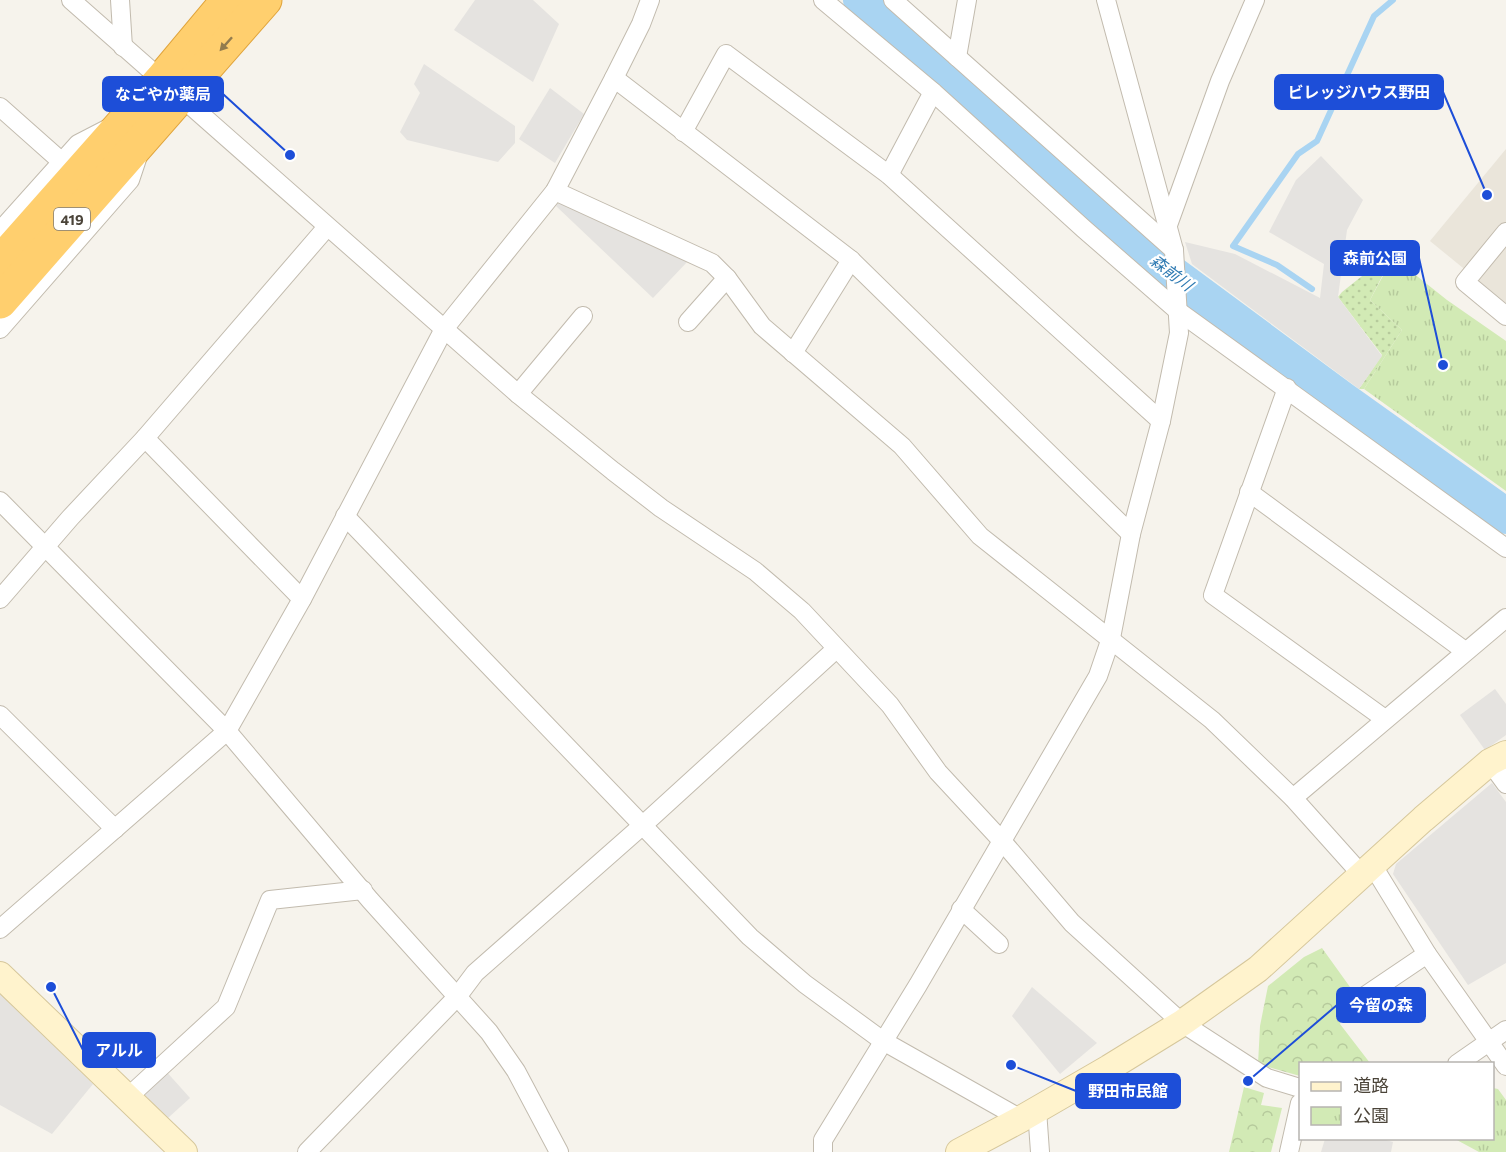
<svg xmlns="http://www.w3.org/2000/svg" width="1506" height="1152" viewBox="0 0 1506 1152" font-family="Commissioner,'Noto Sans JP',sans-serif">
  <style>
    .residential { fill: #eae5da }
    .grass { fill: url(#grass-dots) }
    .forest { fill: url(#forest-crowns) }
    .park { fill: url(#park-tufts) }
    .parking { fill: #e5e3e0 }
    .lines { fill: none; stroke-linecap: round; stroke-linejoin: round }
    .stream { stroke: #a9d4f2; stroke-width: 6 }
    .river { stroke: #a9d4f2; stroke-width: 36 }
    .street-casing { stroke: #c2bbae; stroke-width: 20 }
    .secondary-casing { stroke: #d6c79b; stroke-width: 28 }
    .highway-casing { stroke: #e0a43c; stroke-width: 35 }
    .street { stroke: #fff; stroke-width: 18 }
    .secondary { stroke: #fff3cd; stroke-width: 26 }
    .highway { stroke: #ffcf6e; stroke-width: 33 }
    .oneway { fill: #937c4e }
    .labels { text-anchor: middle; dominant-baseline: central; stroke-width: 4.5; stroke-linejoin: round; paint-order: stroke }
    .shield { fill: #fff; stroke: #817c74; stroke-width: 1.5 }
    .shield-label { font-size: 14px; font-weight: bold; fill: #4b4439 }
    .water-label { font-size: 16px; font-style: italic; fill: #2e7ab2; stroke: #fff }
    .leader { fill: none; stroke: #1d4ed8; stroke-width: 2 }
    .callout-dot { fill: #1d4ed8; stroke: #fff; stroke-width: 2 }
    .callout { fill: #1d4ed8; stroke: #1d4ed8; stroke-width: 2 }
    .callout-label { font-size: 16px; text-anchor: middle; font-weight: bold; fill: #fff }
  </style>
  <defs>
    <pattern id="grass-dots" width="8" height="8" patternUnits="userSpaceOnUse" patternTransform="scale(1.5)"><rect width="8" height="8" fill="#d2eab5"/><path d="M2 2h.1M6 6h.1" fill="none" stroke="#b6ca9c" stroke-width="1.8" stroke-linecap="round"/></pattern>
    <pattern id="forest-crowns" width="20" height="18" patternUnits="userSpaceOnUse" patternTransform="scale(1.5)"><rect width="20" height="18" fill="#d2eab5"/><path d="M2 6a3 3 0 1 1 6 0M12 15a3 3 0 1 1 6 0" fill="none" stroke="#b6ca9c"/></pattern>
    <pattern id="park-tufts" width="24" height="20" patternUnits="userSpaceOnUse" patternTransform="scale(1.5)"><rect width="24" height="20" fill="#d2eab5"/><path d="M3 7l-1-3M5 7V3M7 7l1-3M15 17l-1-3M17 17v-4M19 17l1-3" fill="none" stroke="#b6ca9c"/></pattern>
  </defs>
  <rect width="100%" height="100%" fill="#f6f3ec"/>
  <polygon class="residential" points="1506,149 1506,303 1430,241"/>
  <polygon class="grass" points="1396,249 1370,300 1402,330 1364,389 1359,389 1382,355 1338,297 1342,292"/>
  <g class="forest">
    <polygon points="1322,948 1350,987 1340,1024 1370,1063 1300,1064 1300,1076 1258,1064 1260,1026 1268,986 1304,957"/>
    <polygon points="1244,1087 1264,1093 1261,1105 1282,1108 1271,1152 1229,1152"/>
  </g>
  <g class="park">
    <polygon points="1393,257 1447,300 1506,341 1506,491 1364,389 1402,330 1370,300"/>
    <polygon points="1493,1088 1498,1089 1506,1100 1506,1152 1479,1152 1455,1139 1492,1138"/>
  </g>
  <g class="parking">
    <polygon points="475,0 533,0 559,24 533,82 454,30"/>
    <polygon points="424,64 515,126 515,143 498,162 407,140 400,132 420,93 414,84"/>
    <polygon points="550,88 584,114 555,163 519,139"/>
    <polygon points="1321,156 1363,200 1347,230 1338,297 1382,356 1359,389 1192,264 1185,242 1235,254 1320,298 1324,264 1269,232 1296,180"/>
    <polygon points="559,201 687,262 653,298 556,206"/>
    <polygon points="1495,689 1506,704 1506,735 1485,750 1460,715"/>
    <polygon points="1492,783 1506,802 1506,963 1468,985 1393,874 1396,864"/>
    <polygon points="1032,987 1097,1043 1060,1074 1012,1016"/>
    <polygon points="0,994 93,1084 52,1134 0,1105"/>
    <polygon points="164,1069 190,1098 158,1127 131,1101"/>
    <polygon points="1379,1138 1393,1142 1391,1152 1321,1152 1325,1139"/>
  </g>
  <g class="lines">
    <polyline class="stream" points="1312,289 1277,265 1233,246 1298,154 1317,141 1374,16 1393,0"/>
    <polyline class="river" points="861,0 1155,261 1343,400 1506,516"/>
    <g class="street-casing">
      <g id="street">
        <polyline points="71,0 518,394 613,471 661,508 755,571 802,611 890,705 938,772 1002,841 1072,923 1182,1023 1267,1078 1300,1088"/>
        <polyline points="120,0 123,47"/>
        <polyline points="823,0 933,92 1084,229 1178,311 1506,548"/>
        <polyline points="893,0 1174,250"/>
        <polyline points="957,57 967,0"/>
        <polyline points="614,78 851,260 1131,534"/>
        <polyline points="0,107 62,162"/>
        <polyline points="683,132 726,54 889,175 1161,421"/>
        <polyline points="889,175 933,92"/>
        <polyline points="555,191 712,263 727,278 762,326 902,446 980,536 1212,720 1293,798 1362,875"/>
        <polyline points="1168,225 1220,81 1255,0"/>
        <polyline points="0,231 78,144 109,128"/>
        <polyline points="1506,232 1465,282 1506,316"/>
        <polyline points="688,322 727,278"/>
        <polyline points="0,329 130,180 138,156"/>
        <polyline points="793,353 851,260"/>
        <polyline points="1287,388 1213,595 1385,719"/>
        <polyline points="518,394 583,316"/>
        <polyline points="145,438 302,599"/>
        <polyline points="1249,492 1465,651"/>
        <polyline points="0,501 227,731 370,900 489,1032 516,1071 559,1152"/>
        <polyline points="345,516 750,937 805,984 883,1041 1021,1119"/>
        <polyline points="0,599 70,518 145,438 327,227"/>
        <polyline points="0,715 115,829"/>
        <polyline points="1490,762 1506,784"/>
        <polyline points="1293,798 1506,618"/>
        <polyline points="1373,866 1427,954 1506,1066"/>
        <polyline points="961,909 999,944"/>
        <polyline points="0,929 227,731 302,599 444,329 555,191 614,78 641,24 650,0"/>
        <polyline points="1353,1004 1427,954"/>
        <polyline points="1457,1064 1506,1030"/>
        <polyline points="127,1098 226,1007 270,900 363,890"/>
        <polyline points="1037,1110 1040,1152"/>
        <polyline points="307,1152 457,997 475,973 643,825 836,649"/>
        <polyline points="823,1152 823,1140 918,985 1098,676 1111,638 1131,534 1161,421 1179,333 1174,250 1106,0"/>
        <polyline points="1289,1152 1300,1103"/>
      </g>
    </g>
    <g class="secondary-casing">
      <g id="secondary">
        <polyline points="0,975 184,1152"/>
        <polyline points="959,1152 1021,1119 1109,1068 1182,1023 1258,969 1423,819 1490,762 1506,754"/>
      </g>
    </g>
    <g class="highway-casing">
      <g id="highway">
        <polyline points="0,262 162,79 228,0"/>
        <polyline points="0,302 265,0"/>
      </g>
    </g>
    <use href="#street" class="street"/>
    <use href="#secondary" class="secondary"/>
    <use href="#highway" class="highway"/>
  </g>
  <defs><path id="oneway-solid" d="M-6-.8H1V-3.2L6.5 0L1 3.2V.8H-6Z" transform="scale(1.5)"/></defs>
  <use class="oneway" href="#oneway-solid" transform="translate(226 44) rotate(132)"/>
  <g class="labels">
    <rect class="shield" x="54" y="208" width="36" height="22" rx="4.5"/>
    <g class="shield-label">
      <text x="72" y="219">419</text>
    </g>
    <g class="water-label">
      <text transform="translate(1172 272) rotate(37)">森前川</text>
    </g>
  </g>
  <path class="leader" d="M1487 195L1443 92M290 155L223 94M1443 365L1419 258M1248 1081L1337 1005M51 987L83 1050M1011 1065L1076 1091"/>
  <g class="callout-dot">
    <circle cx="1487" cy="195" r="6"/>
    <circle cx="290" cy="155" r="6"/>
    <circle cx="1443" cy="365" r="6"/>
    <circle cx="1248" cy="1081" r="6"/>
    <circle cx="51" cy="987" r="6"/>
    <circle cx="1011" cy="1065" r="6"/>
  </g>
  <g class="callout">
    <rect x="1275" y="75" width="168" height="34" rx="6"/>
    <rect x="103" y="77" width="120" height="34" rx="6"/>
    <rect x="1331" y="241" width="88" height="34" rx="6"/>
    <rect x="1337" y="988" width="88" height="34" rx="6"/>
    <rect x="83" y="1033" width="72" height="34" rx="6"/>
    <rect x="1076" y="1074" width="104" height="34" rx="6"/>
  </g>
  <g class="callout-label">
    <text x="1359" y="98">ビレッジハウス野田</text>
    <text x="163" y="100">なごやか薬局</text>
    <text x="1375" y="264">森前公園</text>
    <text x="1381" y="1011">今留の森</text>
    <text x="119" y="1056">アルル</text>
    <text x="1128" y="1097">野田市民館</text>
  </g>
  <rect x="1299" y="1062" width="195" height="78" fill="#ffffff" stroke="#b7b4b0" stroke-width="1.5"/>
  <rect x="1311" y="1082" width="30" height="9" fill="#fff3cd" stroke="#b7b4b0" stroke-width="1.5"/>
  <text x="1353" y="1092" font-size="18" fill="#4b4439">道路</text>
  <rect x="1311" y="1107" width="30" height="18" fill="url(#park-tufts)" stroke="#b7b4b0" stroke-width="1.5"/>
  <text x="1353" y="1122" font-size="18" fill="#4b4439">公園</text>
</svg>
